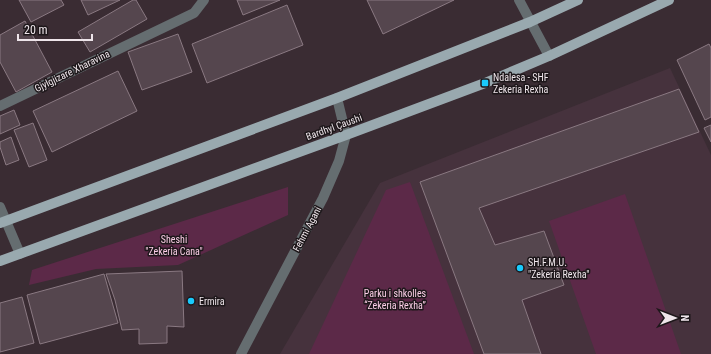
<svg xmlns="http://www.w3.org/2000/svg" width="711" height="354" viewBox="0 0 711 354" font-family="'Roboto Condensed',sans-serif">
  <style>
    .built { fill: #46323d }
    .park { fill: #5c2948 }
    .building { fill: #55464e; stroke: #8a7982 }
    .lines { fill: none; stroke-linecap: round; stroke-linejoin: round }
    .minor { stroke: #656d70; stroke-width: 10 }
    .major { stroke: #99a9af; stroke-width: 10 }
    .poi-dot { fill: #19cafc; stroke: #1d171a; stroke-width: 1.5 }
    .labels { text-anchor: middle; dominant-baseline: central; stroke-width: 3; stroke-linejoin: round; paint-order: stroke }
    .street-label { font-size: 10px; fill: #eee5ea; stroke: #1d171a }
    .poi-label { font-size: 10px; fill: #eee5ea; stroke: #1d171a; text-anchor: start }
    .park-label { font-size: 10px; fill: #fbcee6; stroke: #1d171a }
  </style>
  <rect width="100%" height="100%" fill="#3a2c33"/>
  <polygon class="built" points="670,68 711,155 711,354 280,354 380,183"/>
  <g class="park">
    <polygon points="410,182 474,354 309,354 386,190"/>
    <polygon points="288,187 288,215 178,265 96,269 29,285 32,270"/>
    <polygon points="625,194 681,354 596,354 549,221"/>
  </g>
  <g class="building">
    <polygon points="19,0 61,0 64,5 31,22"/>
    <polygon points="81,0 120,0 88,15"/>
    <polygon points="133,0 136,0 147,19 90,52 78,32"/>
    <polygon points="237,0 280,0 243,15"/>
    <polygon points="367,0 454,0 383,34"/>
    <polygon points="287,5 303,45 207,83 192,44"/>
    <polygon points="25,21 52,72 16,92 0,62 0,35"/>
    <polygon points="178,34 192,72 142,90 128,52"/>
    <polygon points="709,44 711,48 711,117 705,120 677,60"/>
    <polygon points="118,71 137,111 52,152 33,111"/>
    <polygon points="679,89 699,132 479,208 495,245 544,231 564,285 522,300 541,354 484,354 420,182"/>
    <polygon points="14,110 20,125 0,134 0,116"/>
    <polygon points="33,123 47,160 29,167 14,130"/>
    <polygon points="711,125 711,142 704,128"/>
    <polygon points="11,137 19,160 6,165 0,147 0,142"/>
    <polygon points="182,271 184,327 167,326 167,343 139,344 139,329 122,330 115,300 106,274"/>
    <polygon points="104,274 118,323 40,344 27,295"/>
    <polygon points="22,297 34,343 0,352 0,303"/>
  </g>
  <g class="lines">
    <g class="minor">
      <polyline points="519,0 549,56"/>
      <polyline points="0,106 194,13 204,0"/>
      <polyline points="0,207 20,254"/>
      <polyline points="241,354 323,198 339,161 346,135 337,98"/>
    </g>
    <g class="major">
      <polyline points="0,223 337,98 530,22 578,0"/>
      <polyline points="0,261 346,135 485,83 549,56 669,0"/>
    </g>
  </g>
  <g class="poi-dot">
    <rect x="481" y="79" width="8" height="8" rx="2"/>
    <circle cx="520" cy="268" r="4"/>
    <circle cx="191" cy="301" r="4"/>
  </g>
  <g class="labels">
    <g class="street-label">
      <text transform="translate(72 71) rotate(-26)">Gjylgjizare Xharavina</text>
      <text transform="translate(334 127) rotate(-20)">Bardhyl Çaushi</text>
      <text transform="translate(307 229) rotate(-62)">Fehmi Agani</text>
    </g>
    <g class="poi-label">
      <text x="493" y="77">Ndalesa - SHF<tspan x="493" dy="12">Zekeria Rexha</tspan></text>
      <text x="528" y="262">SH.F.M.U.<tspan x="528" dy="12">"Zekeria Rexha"</tspan></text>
      <text x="199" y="301">Ermira</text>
    </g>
    <g class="park-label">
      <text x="174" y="239">Sheshi<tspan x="174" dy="12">"Zekeria Cana"</tspan></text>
      <text x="395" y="293">Parku i shkolles<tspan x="395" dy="12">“Zekeria Rexha”</tspan></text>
    </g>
  </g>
  <g transform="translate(675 318) rotate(90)" stroke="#1d171a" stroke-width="3" paint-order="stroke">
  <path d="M0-3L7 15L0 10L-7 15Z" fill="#eee5ea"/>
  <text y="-6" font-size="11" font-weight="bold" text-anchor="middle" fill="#eee5ea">N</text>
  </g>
  <path d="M18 34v6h74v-6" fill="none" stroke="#eee5ea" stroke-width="2"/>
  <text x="24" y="34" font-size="12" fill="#eee5ea" stroke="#1d171a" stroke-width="3" paint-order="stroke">20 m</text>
</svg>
